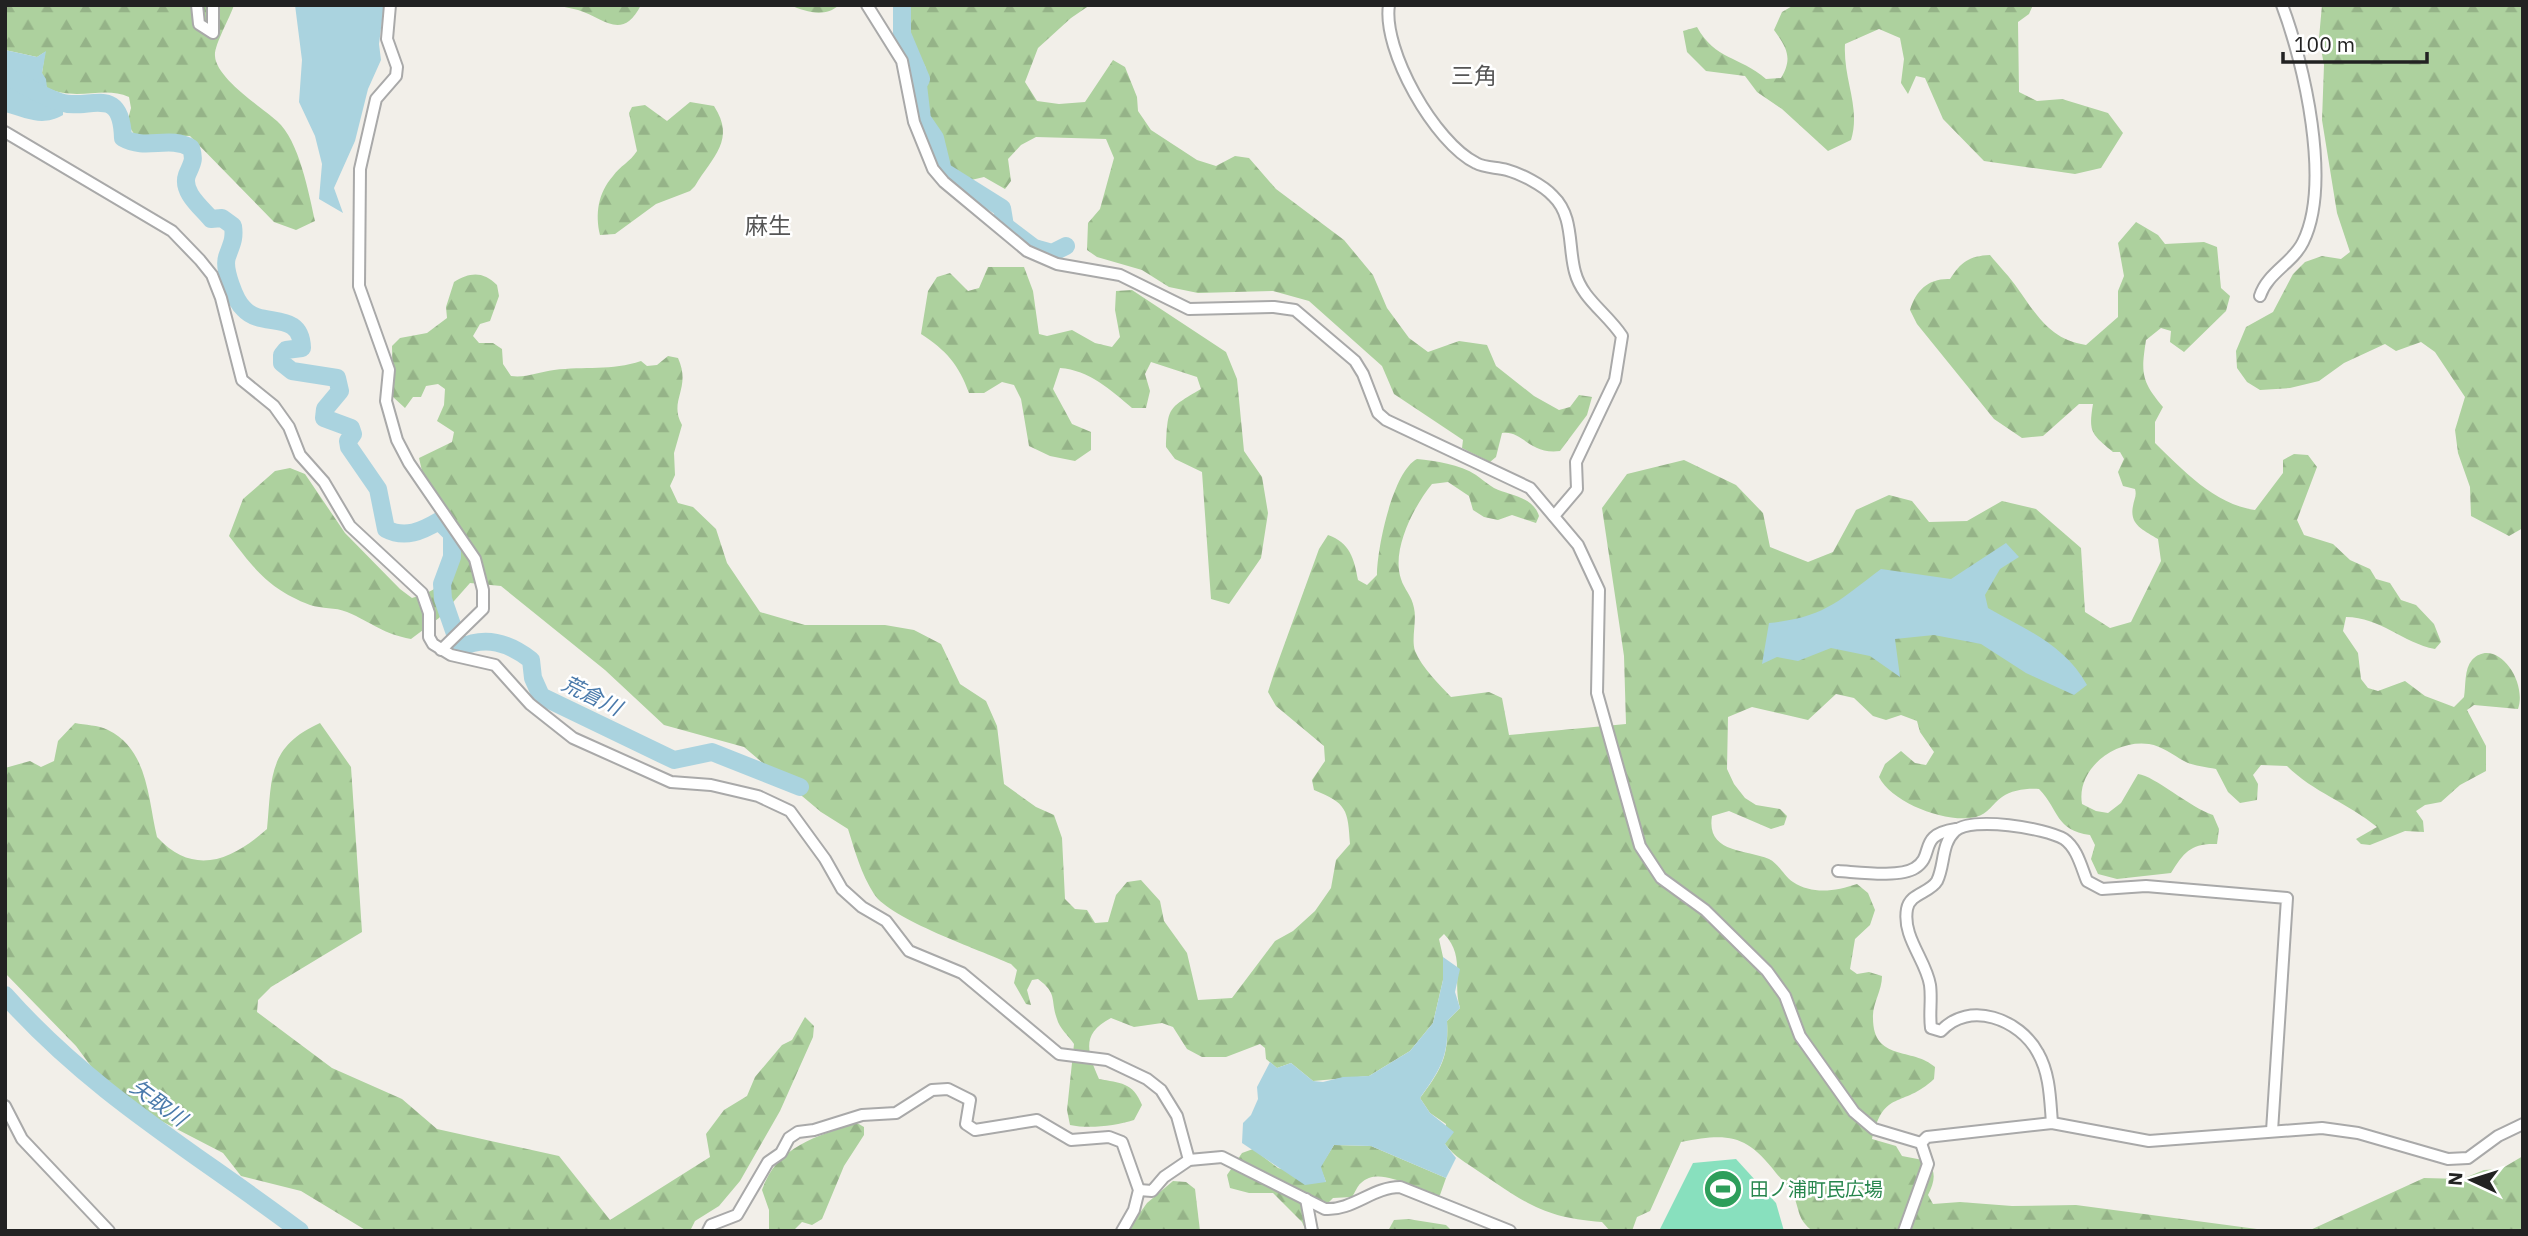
<svg xmlns="http://www.w3.org/2000/svg" width="2528" height="1236" viewBox="0 0 2528 1236" font-family="'IBM Plex Sans','Noto Sans JP',sans-serif">
  <style>
    .forest { fill: url(#forest-firs) }
    .pitch { fill: #88e0be }
    .water { fill: #aad3df }
    .lines { fill: none; stroke-linecap: round; stroke-linejoin: round }
    .river { stroke: #aad3df; stroke-width: 18 }
    .minor-casing { stroke: #a9a9a9; stroke-width: 14 }
    .minor { stroke: #fff; stroke-width: 10 }
    .labels { text-anchor: middle; dominant-baseline: central; stroke-width: 5; stroke-linejoin: round; paint-order: stroke }
    .leisure-label { font-size: 19px; fill: #27864d; stroke: #fff; text-anchor: start }
    .water-label { font-size: 21px; font-style: italic; fill: #4a7aab; stroke: #fff }
    .quarter-label { font-size: 23px; fill: #555; stroke: #fff }
  </style>
  <defs>
    <pattern id="forest-firs" width="22" height="20" patternUnits="userSpaceOnUse" patternTransform="scale(1.75)"><rect width="22" height="20" fill="#add19e"/><path d="M5 1l3.5 6h-7zM16 11l3.5 6h-7z" fill="#95b388"/></pattern>
  </defs>
  <rect width="100%" height="100%" fill="#f2efe9"/>
  <g class="forest">
    <path d="M5,5H234C230,18 214,45 215,56C216,78 261,107 277,121C299,140 309,194 315,221L296,230L274,222L190,136L136,137L127,123L131,108L129,97C103,85 79,102 47,88L42,73L45,52L37,57L5,50Z"/>
    <path d="M555,5H641C622,42 604,18 578,10C571,8 563,7 555,5Z"/>
    <path d="M790,5H839C825,18 806,12 790,5Z"/>
    <path d="M892,5H1090L1071,18L1038,48L1025,82L1037,101L1059,104L1085,102L1113,60L1125,67L1137,97L1138,111L1151,130L1197,160L1216,166L1235,156L1249,158L1276,189L1344,240L1373,275L1387,308L1409,338L1428,352L1459,341L1487,345L1496,366L1534,396L1559,410L1570,407L1579,395L1592,397L1587,415L1560,451C1529,455 1523,430 1502,433L1496,457L1490,462L1462,448L1463,440L1394,394L1382,366L1309,301L1273,291L1198,293L1169,287L1142,270L1097,257L1087,250L1088,223L1100,209L1114,158L1106,139L1036,137L1021,145L1008,159L1011,181L1005,189L984,177L967,181L947,163L940,138L927,119L922,88L926,68Z"/>
    <path d="M1794,5H2033L2029,14L2018,22L2019,92L2037,101L2062,99L2108,113L2123,133L2101,168L2075,174L1984,161L1943,119L1925,78L1916,76L1908,94L1901,83L1904,59L1900,38L1879,29L1845,44C1843,80 1861,107 1851,140L1828,151L1782,109L1757,92L1745,76L1706,71L1687,52L1683,31L1697,27C1716,61 1738,55 1766,79L1781,78C1793,58 1787,48 1774,30L1782,12Z"/>
    <polygon points="2322,5 2523,5 2523,528 2509,536 2471,516 2470,487 2458,453 2455,430 2465,397 2435,352 2421,342 2396,351 2385,344 2344,363 2319,381 2290,388 2260,390 2247,382 2237,368 2236,351 2246,327 2273,312 2293,274 2305,262 2322,256 2341,259 2350,252 2337,213 2322,120 2324,65 2319,38"/>
    <path d="M690,102L714,106C736,140 713,156 695,186L690,191L656,204L615,234L600,235C595,214 598,193 613,176C620,166 630,162 637,151L629,113L632,107L645,105L667,121Z"/>
    <path d="M2136,222L2158,235L2165,244L2204,242L2217,247L2221,288L2230,296L2226,311L2184,352L2170,342L2171,331L2161,328L2146,340C2141,373 2141,381 2163,407L2155,422V443C2183,470 2214,504 2255,510L2283,473V460L2294,454L2308,455L2317,467L2297,520L2304,535L2333,544L2350,560L2370,569L2376,579L2390,583L2401,600L2416,605L2434,624L2441,642L2435,649C2403,643 2380,617 2346,617L2343,631L2358,653L2361,679L2368,688L2378,691L2405,681L2425,696L2454,707L2464,697C2466,686 2464,669 2472,660C2495,636 2528,680 2518,709L2474,705L2467,710L2486,746V771L2460,785L2441,802L2425,805L2416,811L2423,821L2424,832L2405,831L2370,845L2361,844L2356,839L2377,827C2348,803 2313,792 2287,766L2261,765L2253,775L2258,784L2257,800L2240,803L2228,792L2216,769C2206,767 2193,766 2184,761C2173,755 2162,746 2149,744C2115,739 2076,769 2082,804L2096,811L2108,813L2121,803L2138,774C2155,776 2189,807 2213,815L2219,829L2217,844C2191,843 2184,852 2171,873L2117,879L2098,874L2091,859L2095,845L2090,835C2055,830 2060,811 2039,789C2028,788 2011,790 2002,797C1993,803 1988,814 1976,817C1947,824 1892,803 1879,777L1885,764L1901,751L1915,763L1926,765L1934,752L1920,732L1917,721L1901,715L1886,720L1873,716L1854,698L1836,694L1808,720L1752,707L1728,717L1727,769L1734,784L1745,798L1756,805L1780,809L1787,816L1784,825L1771,829L1729,811L1712,816C1706,853 1744,849 1769,859C1779,864 1784,876 1793,882C1813,895 1836,891 1857,884L1868,893L1875,910L1870,925L1855,939L1850,969L1857,974L1869,972L1882,976C1882,991 1872,1004 1873,1018C1873,1062 1913,1047 1935,1067L1934,1079C1902,1109 1884,1088 1872,1139L1896,1146L1902,1156L1928,1161C1937,1173 1934,1183 1928,1195L1933,1204L1960,1202L2012,1206L2076,1205L2272,1231H1813C1797,1220 1800,1210 1793,1194C1790,1187 1781,1179 1776,1173C1746,1134 1728,1133 1681,1142L1650,1211L1637,1217L1632,1231H1610L1602,1222C1543,1218 1526,1203 1478,1171C1465,1162 1455,1157 1445,1144L1446,1124L1430,1113L1420,1098C1441,1070 1449,1057 1447,1021L1460,1008C1452,982 1466,956 1444,934L1439,939L1443,957V980L1433,1023L1410,1051L1369,1076L1313,1081L1291,1063L1277,1068L1266,1059L1265,1048L1260,1044L1226,1057H1202L1187,1049L1173,1027L1162,1023L1134,1027L1111,1018C1081,1034 1087,1051 1099,1079C1120,1083 1133,1082 1142,1105L1134,1120C1115,1126 1089,1129 1070,1125L1067,1110L1074,1044C1069,1036 1059,1028 1057,1019C1050,999 1058,994 1038,979L1032,980L1027,990L1031,1005L1026,1004L1014,983L1017,970L1011,964C980,950 890,919 874,894C861,874 855,851 848,829L821,812L744,747L664,725L605,670L501,586L470,583L439,618L411,639C383,634 373,623 347,612C335,607 322,609 310,605C269,589 255,570 229,536L243,499L275,471L290,468L305,474L345,533L400,589L412,598C455,587 452,564 460,527L422,471L419,458L452,442L454,432L437,421L444,405L445,389L438,384L426,386L421,397H413L405,408L393,397L392,346L400,338L427,333L447,318L446,307L454,282C470,272 483,271 497,285L499,296L490,321L480,324L473,336L479,343H493L502,349L503,364L511,376C526,378 539,372 554,370C584,366 612,371 641,361L647,366L657,365L668,356L678,358C692,389 668,400 682,425L674,453L675,475L670,486L678,503L693,507L716,529L727,563L760,612L805,625H885L914,630L941,644L960,684L986,701L997,726L1004,784L1036,807L1054,815L1062,838L1065,899L1075,909L1087,910L1095,923L1108,922L1116,895L1127,882L1141,880L1160,901L1164,921L1187,953L1198,1000L1232,998L1275,941L1293,931L1315,911L1331,888L1336,860L1350,844C1348,810 1347,803 1314,790L1312,780L1325,761L1324,746L1276,706L1268,692L1274,673L1319,549L1328,535C1350,543 1354,558 1358,580L1367,585L1377,575C1377,548 1393,471 1417,459C1435,461 1460,464 1476,475C1482,479 1487,484 1494,488C1510,496 1533,496 1539,516L1536,523L1512,515L1498,520L1484,517L1473,510L1469,496L1448,482L1432,484C1414,506 1391,550 1401,579C1404,589 1412,596 1414,608C1417,621 1411,639 1415,651C1422,668 1439,684 1451,697L1489,692L1502,698L1509,735L1626,724L1624,656L1602,508L1627,474L1684,460L1736,485L1763,513L1770,547L1808,562L1833,552L1856,510L1889,495L1912,501L1929,522L1967,521L2002,501L2036,509L2081,548L2085,612L2110,628L2131,622L2161,561L2158,539C2144,530 2129,525 2133,506C2134,499 2137,496 2135,489L2123,486L2118,472L2124,459L2120,452H2113C2092,434 2088,433 2093,404H2079L2043,436L2022,438L1994,419L1917,324L1910,310C1916,290 1929,278 1950,279C1961,262 1969,256 1990,255C1999,266 2010,277 2018,289C2037,316 2051,340 2086,345L2118,317V291L2124,276L2118,243Z"/>
    <path d="M988,267H1024L1033,291L1039,334L1047,336L1072,330L1095,343L1112,347L1120,337L1115,310L1116,291L1132,290L1226,352L1237,379L1244,451L1262,477L1268,513L1261,558L1229,604L1211,599L1202,472L1175,459L1166,447C1168,407 1167,409 1201,389L1197,377L1151,362L1145,374L1150,391L1146,408H1132C1111,390 1089,370 1060,368L1053,389L1072,424L1091,432V450L1075,461L1050,456L1029,446L1021,399L1014,385L1002,382L984,393H969C959,365 946,350 921,334L928,291L937,277L950,273L968,291L979,288Z"/>
    <path d="M75,723C85,725 98,725 108,730C148,749 148,799 157,837C194,877 232,860 267,829C272,778 267,747 320,723L351,767L362,932L271,987L258,1000L257,1012L332,1068L402,1099L437,1129L559,1156L610,1220L710,1157L706,1134L724,1110L747,1096L755,1077L782,1045L792,1040L805,1017L814,1026L813,1037L780,1111L740,1181L719,1206L695,1221L690,1231H367L301,1191L241,1176L223,1153L140,1110L93,1069L76,1046L5,973V768L30,761L41,767L54,761L58,741Z"/>
    <path d="M857,1123L864,1127V1135L844,1166L822,1219L812,1225L802,1222L793,1231H769V1210L762,1190C777,1146 817,1136 857,1123Z"/>
    <path d="M1334,1145L1371,1146L1446,1178L1440,1195L1434,1197C1416,1189 1379,1165 1361,1183C1357,1186 1355,1193 1352,1197L1333,1198L1327,1204L1313,1207L1319,1231H1306L1302,1222L1273,1193H1249L1230,1188L1227,1175L1242,1153L1253,1149L1278,1168L1326,1182L1320,1167Z"/>
    <polygon points="2523,1156 2523,1231 2308,1231 2424,1178 2462,1179 2484,1170 2501,1169"/>
    <polygon points="1173,1181 1186,1182 1195,1189 1200,1231 1127,1231 1147,1203"/>
    <polygon points="1408,1219 1446,1225 1452,1231 1388,1231 1394,1220"/>
  </g>
  <polygon class="pitch" points="1736,1159 1776,1203 1784,1231 1659,1231 1693,1163"/>
  <g class="water">
    <polygon points="295,5 384,5 379,44 381,60 368,89 355,141 334,188 343,213 319,199 322,164 315,136 299,102 302,60"/>
    <path d="M5,50L37,57L46,51L42,73L46,79L47,88L63,100V115C42,127 27,118 5,112Z"/>
    <path d="M2006,543L2019,557L2000,569L1985,595L1988,608C2025,629 2065,645 2087,685L2074,695L2026,673L1981,644L1934,635L1895,639L1900,677L1870,656L1831,648L1798,661L1777,657L1762,664L1769,623C1826,617 1838,601 1881,569L1951,579Z"/>
    <path d="M1443,957L1460,969L1455,992L1460,1008L1447,1021C1449,1057 1440,1070 1420,1098L1430,1113L1454,1132L1445,1144L1456,1158L1446,1178L1371,1146L1334,1145L1321,1167L1326,1182L1305,1185L1242,1143L1243,1123L1251,1115L1258,1099L1257,1087L1270,1062L1277,1068L1291,1063L1313,1081L1323,1082L1343,1077L1369,1076L1410,1051L1433,1023L1443,980Z"/>
  </g>
  <g class="lines">
    <g class="river">
      <polyline points="902,5 902,34 921,79 918,85 922,119 935,138 943,171 1002,208 1005,226 1034,248 1052,253 1066,246"/>
      <path d="M5,75C23,84 41,96 60,102C88,112 121,82 123,138C146,151 169,135 191,148C195,161 192,163 187,175C181,192 202,208 211,219L222,218L233,226C235,240 231,245 227,257C223,269 235,301 244,309C262,329 301,309 302,348L286,350L282,355V363L292,371L337,378L340,391L325,409L324,418L351,428L353,434L348,441L349,447L378,489L386,529C405,539 422,531 439,521L452,534V557L442,584L443,599L460,648C486,635 509,643 531,660L533,678L541,696L674,760L712,752L800,787"/>
      <path d="M5,995C93,1094 195,1152 300,1231"/>
    </g>
    <g class="minor-casing">
      <g id="minor">
        <polyline points="197,5 199,24 213,33 213,5"/>
        <polyline points="390,5 387,39 397,67 396,76 376,99 360,169 359,286 389,370 386,401 397,440 409,463 475,559 483,590 483,609 441,650"/>
        <polyline points="867,5 902,61 914,122 933,169 944,182 1027,251 1057,264 1120,275 1189,309 1274,307 1295,310 1355,361 1363,374 1378,413 1386,420 1530,488 1578,545 1599,590 1597,693 1640,846 1661,878 1705,910 1767,971 1785,996 1800,1036 1854,1112 1874,1129 1921,1143"/>
        <path d="M1389,5C1382,50 1435,143 1476,163C1485,168 1496,167 1507,170C1521,174 1543,185 1553,196C1574,216 1568,247 1575,272C1582,299 1607,313 1622,336L1615,380L1576,462L1577,489L1554,516"/>
        <polyline points="5,132 172,231 200,260 212,275 221,298 242,380 274,406 289,427 300,455 324,482 350,526 422,593 429,613 429,637 433,644 451,655 495,665 530,704 573,738 671,782 711,785 758,796 790,811 825,859 842,889 862,907 886,921 909,951 962,973 1059,1054 1107,1060 1147,1079 1161,1090 1177,1116 1189,1160"/>
        <path d="M2260,296C2267,273 2293,263 2303,242C2332,184 2304,63 2282,5"/>
        <path d="M1838,871C1857,872 1900,878 1915,868C1936,855 1916,835 1956,829"/>
        <polyline points="5,1106 22,1139 109,1231"/>
        <path d="M2052,1123C2050,1099 2050,1074 2038,1053C2020,1019 1969,1000 1941,1031L1931,1028C1929,1014 1932,999 1930,985C1926,960 1902,937 1907,909C1910,893 1930,893 1937,881C1945,865 1941,844 1955,831C1972,816 2045,828 2064,839C2077,848 2081,866 2087,881L2102,889L2146,886L2287,898L2272,1131"/>
        <polyline points="1921,1143 1927,1137 2052,1123 2149,1141 2322,1128 2358,1133 2448,1159 2468,1158 2498,1136 2523,1124"/>
        <path d="M1139,1190L1152,1191L1164,1177L1189,1160L1222,1157L1325,1209C1352,1211 1373,1187 1400,1187L1510,1231"/>
        <polyline points="1306,1199 1312,1231"/>
        <polyline points="708,1231 711,1225 737,1215 768,1162 781,1153 789,1138 798,1132 814,1130 862,1115 896,1113 932,1090 948,1089 970,1100 966,1124 975,1130 1037,1120 1071,1140 1109,1137 1122,1142 1139,1190 1134,1210 1122,1231"/>
        <polyline points="1904,1231 1928,1164 1921,1143"/>
      </g>
    </g>
    <use href="#minor" class="minor"/>
  </g>
  <defs>
    <g id="stadium-disc" transform="scale(2.0125)"><circle r="9.5" fill="#2e9e5b" stroke="#fff"/><path d="M0-5a6.5 5 0 1 0 0 10a6.5 5 0 1 0 0-10ZM-3.5-1.8h7v3.6h-7Z" fill="#fff"/></g>
  </defs>
  <g fill-rule="evenodd">
    <use href="#stadium-disc" x="1723" y="1189"/>
  </g>
  <g class="labels">
    <g class="leisure-label">
      <text x="1750" y="1189">田ノ浦町民広場</text>
    </g>
    <g class="water-label">
      <text transform="translate(592 695) rotate(26)">荒倉川</text>
      <text transform="translate(159 1102) rotate(36)">矢取川</text>
    </g>
    <g class="quarter-label">
      <text x="1474" y="75">三角</text>
      <text x="768" y="225">麻生</text>
    </g>
  </g>
  <rect width="2528" height="1236" fill="none" stroke="#222222" stroke-width="14"/>
  <g transform="translate(2472 1180) rotate(274)" stroke="#ffffff" stroke-width="5" paint-order="stroke">
  <path d="M0-5L12 26L0 18L-12 26Z" fill="#222222"/>
  <text y="-10" font-size="19" font-weight="bold" text-anchor="middle" fill="#222222">N</text>
  </g>
  <path d="M2283 52v10h144v-10" fill="none" stroke="#222222" stroke-width="3.5"/>
  <text x="2294" y="52" font-size="21" fill="#222222" stroke="#ffffff" stroke-width="5" paint-order="stroke">100 m</text>
</svg>
